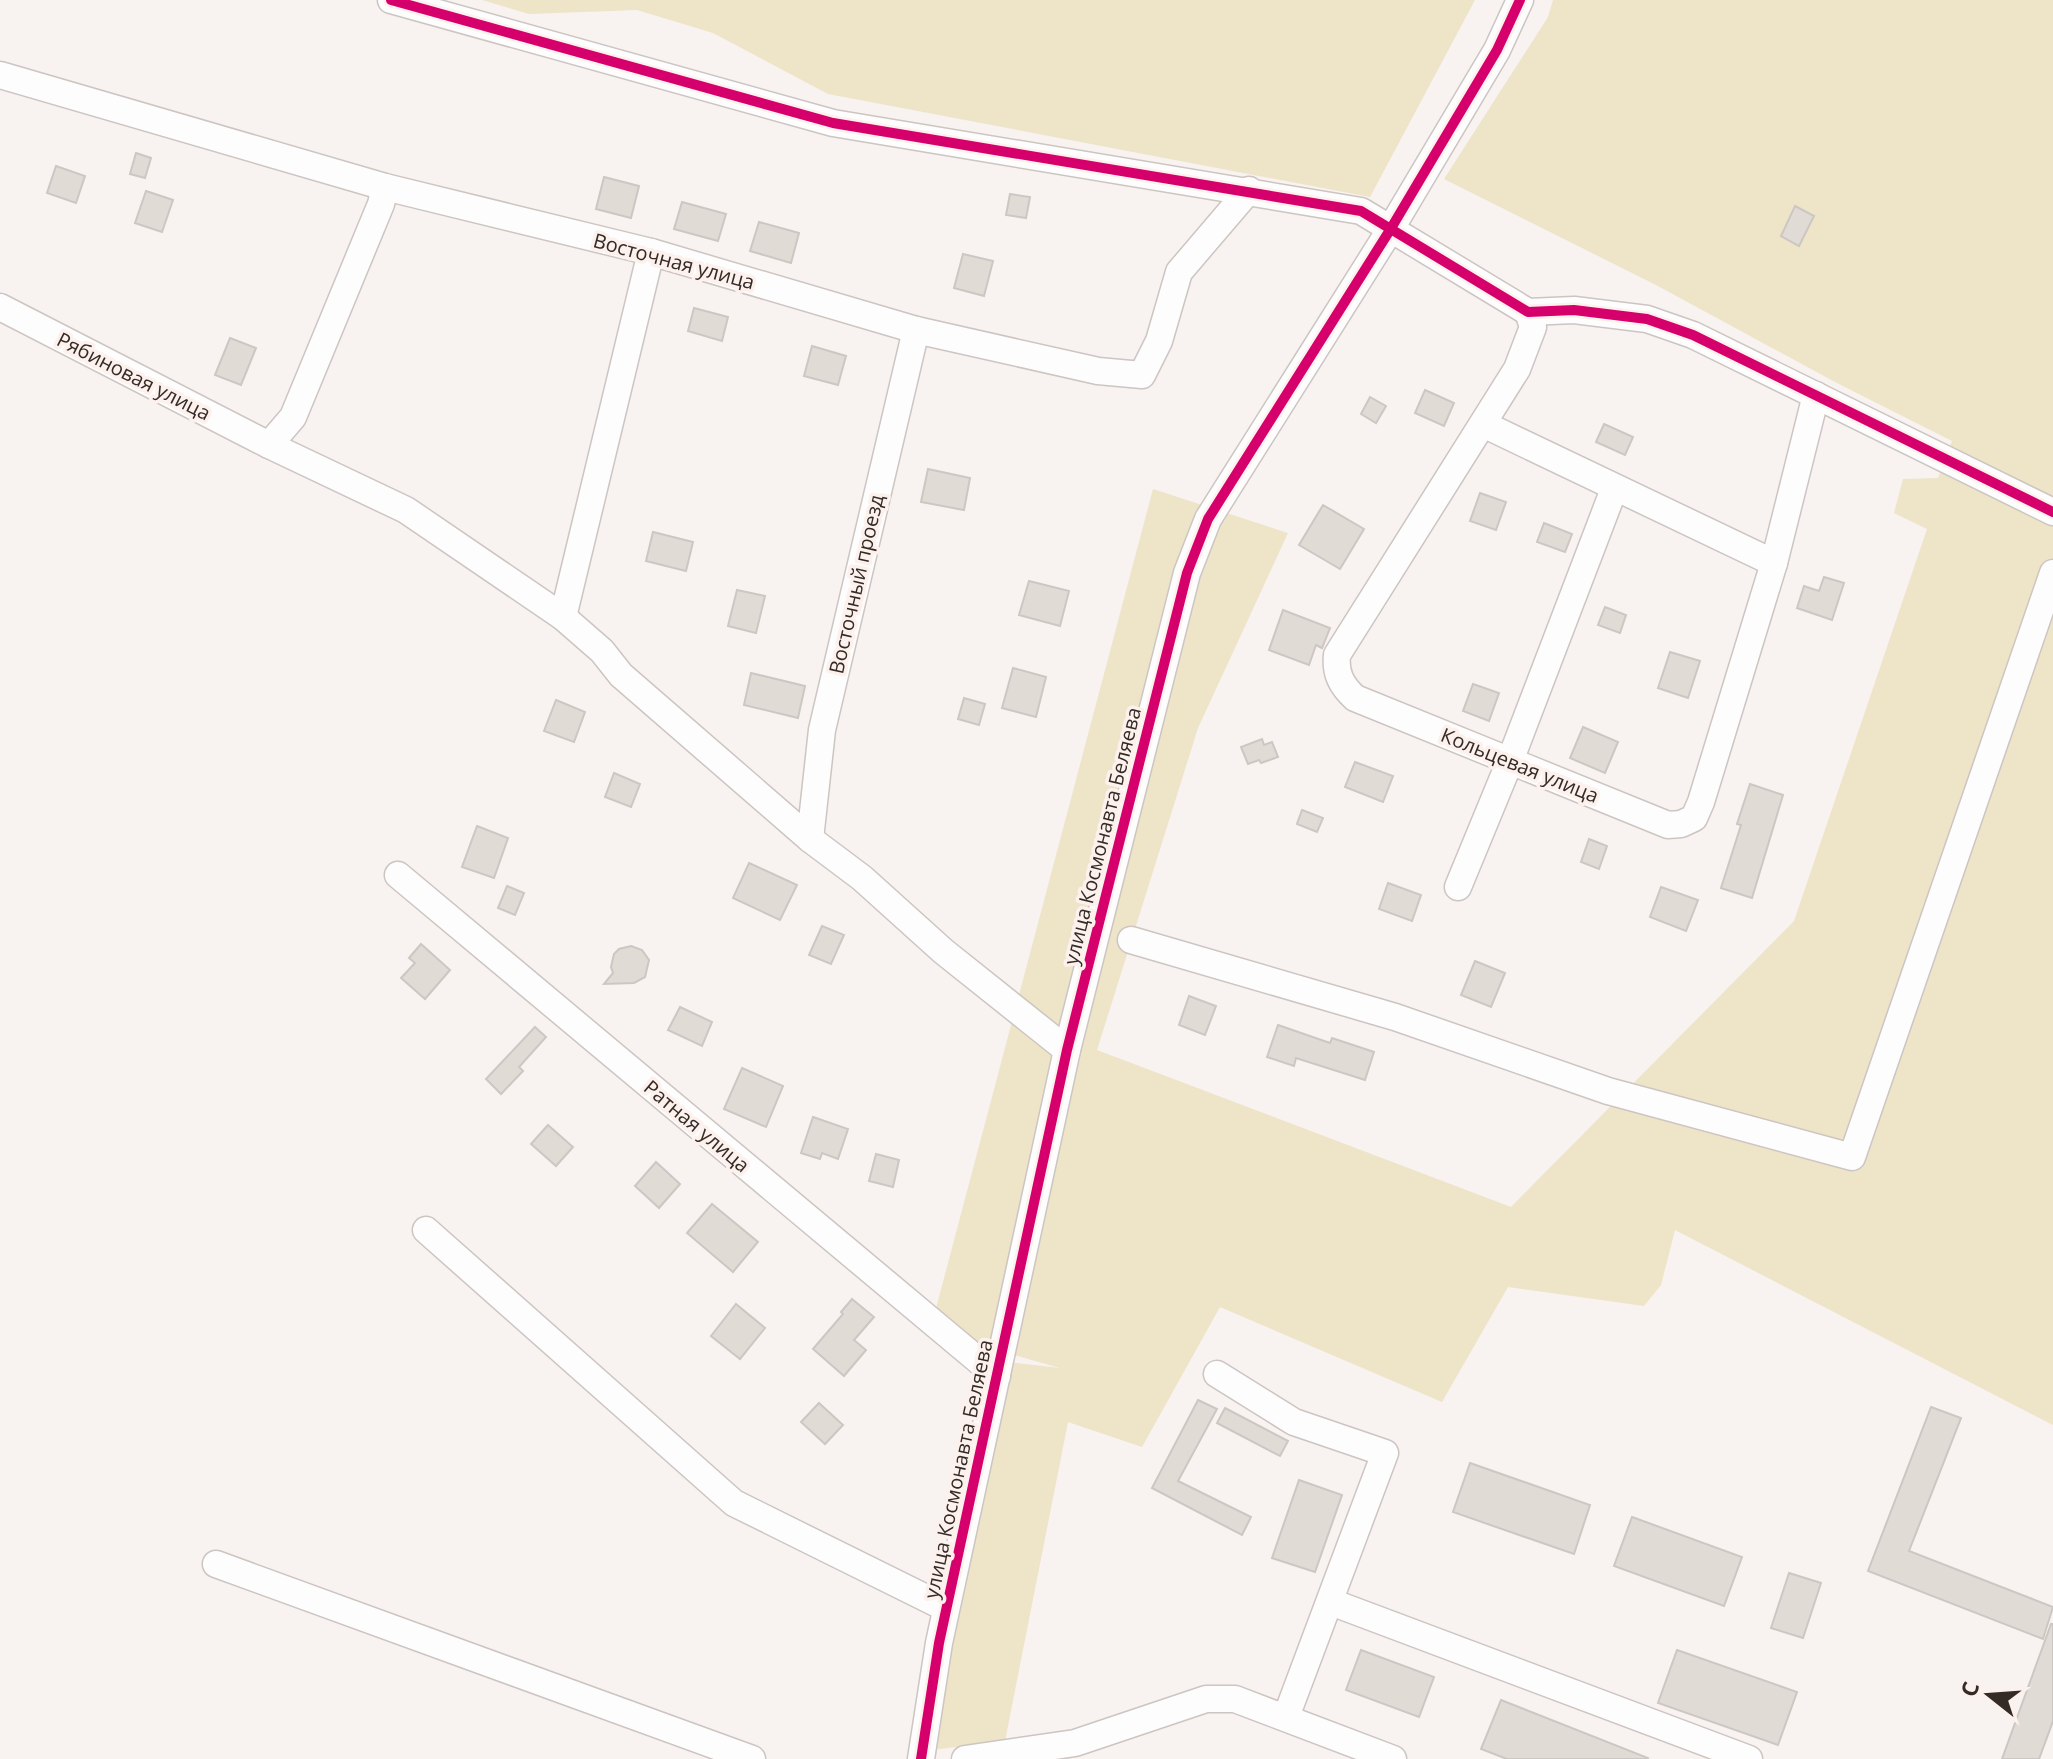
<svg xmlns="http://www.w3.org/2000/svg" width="2053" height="1759" viewBox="0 0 2053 1759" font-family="'Open Sans',sans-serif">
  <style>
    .green { fill: #eee4c8 }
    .building { fill: #e1dbd6; stroke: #cdc7c3; stroke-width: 2 }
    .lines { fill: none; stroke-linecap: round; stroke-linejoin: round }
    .minor-casing { stroke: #ccc5c2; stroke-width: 29 }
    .minor { stroke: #fefdfd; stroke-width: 26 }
    .cycleway-casing { stroke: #fcf1ed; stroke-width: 15 }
    .cycleway { stroke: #d6006c; stroke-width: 10 }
    .labels { text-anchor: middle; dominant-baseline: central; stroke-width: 7; stroke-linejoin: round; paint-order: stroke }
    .street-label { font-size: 20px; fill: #352b26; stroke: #fcf1ed }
  </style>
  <rect width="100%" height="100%" fill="#f8f2f0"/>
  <g class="green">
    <polygon points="482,0 1475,0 1370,197 828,94 713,33 637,10 529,14"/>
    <polygon points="1553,0 2053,0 2053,1425 1675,1230 1661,1285 1644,1306 1508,1287 1442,1402 1220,1307 1142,1447 1068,1422 1005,1741 932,1750 956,1612 1007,1362 1060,1368 930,1331 1153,489 1288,533 1198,728 1097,1050 1511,1207 1794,921 1927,529 1894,513 1903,479 1938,478 1952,441 1835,382 1656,285 1444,179 1548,17"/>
  </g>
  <g class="building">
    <polygon points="136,153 151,158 145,178 130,174"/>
    <polygon points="56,166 85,176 76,203 47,193"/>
    <polygon points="604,177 639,186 631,218 596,209"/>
    <polygon points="146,191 173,200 162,232 135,223"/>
    <polygon points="1010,194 1030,197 1026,218 1006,215"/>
    <polygon points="682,202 726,214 718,241 674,229"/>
    <polygon points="1795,206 1814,216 1799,246 1781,236"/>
    <polygon points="759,222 799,233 791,263 750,251"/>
    <polygon points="963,254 993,261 984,296 954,288"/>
    <polygon points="694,308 728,317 722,341 688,331"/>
    <polygon points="230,338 256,348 241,385 215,375"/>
    <polygon points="812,346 846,356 838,385 804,376"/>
    <polygon points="1425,390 1454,403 1444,426 1415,413"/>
    <polygon points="1370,397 1386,406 1376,423 1361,414"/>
    <polygon points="1604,424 1633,437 1625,455 1596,442"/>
    <polygon points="928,469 970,478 964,510 921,502"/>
    <polygon points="1480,493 1506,502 1496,530 1470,521"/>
    <polygon points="1323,505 1364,529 1340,569 1299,545"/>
    <polygon points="1544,523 1572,534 1565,552 1537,542"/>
    <polygon points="653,532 693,542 686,571 646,561"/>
    <polygon points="1824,577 1844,583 1832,620 1797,608 1804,586 1819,591"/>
    <polygon points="1029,581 1069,591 1060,626 1019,615"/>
    <polygon points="737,590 765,596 756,633 728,626"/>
    <polygon points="1605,607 1626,615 1620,633 1598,625"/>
    <polygon points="1283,610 1330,628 1322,648 1316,645 1309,665 1269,650"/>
    <polygon points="1670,652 1700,661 1688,698 1658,688"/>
    <polygon points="1013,668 1046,677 1036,717 1002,708"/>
    <polygon points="751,673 805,686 798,718 744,705"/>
    <polygon points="1473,684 1499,693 1489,721 1463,711"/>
    <polygon points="964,698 985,704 979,725 958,719"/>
    <polygon points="556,700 585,712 574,742 544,731"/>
    <polygon points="1583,727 1618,742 1605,773 1570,758"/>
    <polygon points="1262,739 1264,745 1272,742 1278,757 1261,763 1259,760 1248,764 1241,747"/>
    <polygon points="1355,762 1393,776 1383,802 1345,787"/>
    <polygon points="614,773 640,784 631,807 605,797"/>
    <polygon points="1750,784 1783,795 1752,898 1721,888 1741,825 1737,824"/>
    <polygon points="1302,810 1323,818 1317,832 1297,824"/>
    <polygon points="477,826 508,838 494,878 462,867"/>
    <polygon points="1589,839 1607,846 1599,869 1581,862"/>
    <polygon points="749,863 797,885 780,920 733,898"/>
    <polygon points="1388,883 1421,895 1412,921 1379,909"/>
    <polygon points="507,886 524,893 515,915 498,908"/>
    <polygon points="1661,887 1698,900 1686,931 1650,917"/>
    <polygon points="822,926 844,935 831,964 809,955"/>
    <polygon points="421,944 450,970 425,999 401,978 415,963 409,958"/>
    <polygon points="631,946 642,950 649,960 645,977 634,983 604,984 613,973 611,967 614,954 619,949"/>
    <polygon points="1475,961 1505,973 1491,1007 1461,995"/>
    <polygon points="1189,996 1216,1006 1205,1035 1179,1025"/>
    <polygon points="680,1007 712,1022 702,1046 668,1030"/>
    <polygon points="1278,1025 1330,1043 1332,1038 1374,1052 1365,1080 1296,1058 1294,1066 1267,1057"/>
    <polygon points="535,1027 546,1037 519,1067 523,1071 501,1094 486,1079"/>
    <polygon points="742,1068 783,1086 766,1127 724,1109"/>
    <polygon points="813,1117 848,1129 838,1159 822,1153 820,1159 801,1153"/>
    <polygon points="548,1125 573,1147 556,1166 531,1144"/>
    <polygon points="876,1154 899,1160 893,1187 869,1181"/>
    <polygon points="656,1162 680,1184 659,1208 635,1186"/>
    <polygon points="712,1204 758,1242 733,1272 687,1233"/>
    <polygon points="852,1299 874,1317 854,1340 866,1350 844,1376 813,1349 843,1314 841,1312"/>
    <polygon points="736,1304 765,1328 740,1359 711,1336"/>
    <polygon points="1198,1400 1217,1409 1178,1481 1251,1517 1242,1535 1152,1488"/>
    <polygon points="819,1403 843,1425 825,1444 801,1422"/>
    <polygon points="1931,1407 1961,1418 1909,1551 2053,1607 2043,1639 1868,1571"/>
    <polygon points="1225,1408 1288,1441 1280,1456 1217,1423"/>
    <polygon points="1470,1463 1590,1505 1574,1554 1453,1512"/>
    <polygon points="1299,1480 1342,1495 1315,1572 1272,1558"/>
    <polygon points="1632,1517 1742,1557 1724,1606 1614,1566"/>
    <polygon points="1789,1573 1821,1583 1803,1638 1771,1628"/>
    <polygon points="2051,1624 2053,1624 2053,1721 2039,1759 2002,1759"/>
    <polygon points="1361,1650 1434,1677 1419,1717 1346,1690"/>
    <polygon points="1677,1650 1797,1692 1778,1745 1658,1703"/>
    <polygon points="1501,1700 1648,1758 1647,1759 1507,1759 1481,1749"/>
  </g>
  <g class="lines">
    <g class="minor-casing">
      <g id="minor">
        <polyline points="391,0 833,123 1361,211 1528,312 1574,310 1647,319 1693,335 2053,512"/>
        <polyline points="0,75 385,187 651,252 916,330 1098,371 1142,375 1159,341 1179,272 1249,190"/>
        <polyline points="385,187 381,204 293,417 269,445 406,510 563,617 602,651 621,675 810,839 862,878 943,951 1067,1050"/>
        <polyline points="0,307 269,445"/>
        <path d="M1528,312L1533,327L1517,369L1337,655C1335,673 1341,685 1355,698L1668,825L1681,824L1694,818L1701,802L1774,563L1816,395"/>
        <polyline points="1483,424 1774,563"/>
        <polyline points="563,617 651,252"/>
        <polyline points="810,839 822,730 916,330"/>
        <polyline points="398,875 997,1376"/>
        <polyline points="1458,887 1510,761 1614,489"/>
        <polyline points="1131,940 1395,1017 1608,1091 1852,1157 2053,573"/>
        <polyline points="426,1230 734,1503 946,1608"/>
        <polyline points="1217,1374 1294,1422 1385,1453 1286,1717"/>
        <polyline points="216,1564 752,1759"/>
        <polyline points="1331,1602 1749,1759"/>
        <polyline points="921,1759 939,1643 1067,1050 1187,573 1208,519 1390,230 1497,50 1520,0"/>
        <polyline points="965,1759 1075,1743 1206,1699 1235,1699 1393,1759"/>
      </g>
    </g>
    <use href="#minor" class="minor"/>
    <g class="cycleway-casing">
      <g id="cycleway">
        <polyline points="391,0 833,123 1361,211 1528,312 1574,310 1647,319 1693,335 2053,512"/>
        <polyline points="921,1759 939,1643 1067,1050 1187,573 1208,519 1390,230 1497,50 1520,0"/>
      </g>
    </g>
    <use href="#cycleway" class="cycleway"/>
  </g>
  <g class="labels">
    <g class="street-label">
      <text transform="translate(674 261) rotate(15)">Восточная улица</text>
      <text transform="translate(134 376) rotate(27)">Рябиновая улица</text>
      <text transform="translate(856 584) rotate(-77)">Восточный проезд</text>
      <text transform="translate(1520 765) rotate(22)">Кольцевая улица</text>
      <text transform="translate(1102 836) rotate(-76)">улица Космонавта Беляева</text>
      <text transform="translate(697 1126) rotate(40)">Ратная улица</text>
      <text transform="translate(958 1469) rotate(-78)">улица Космонавта Беляева</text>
    </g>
  </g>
  <g transform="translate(1989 1695) rotate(287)" stroke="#fcf1ed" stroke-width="6" paint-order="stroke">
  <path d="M0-6L14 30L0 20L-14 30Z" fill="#352b26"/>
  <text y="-12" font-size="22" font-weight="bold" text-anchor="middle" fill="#352b26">С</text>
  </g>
</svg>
